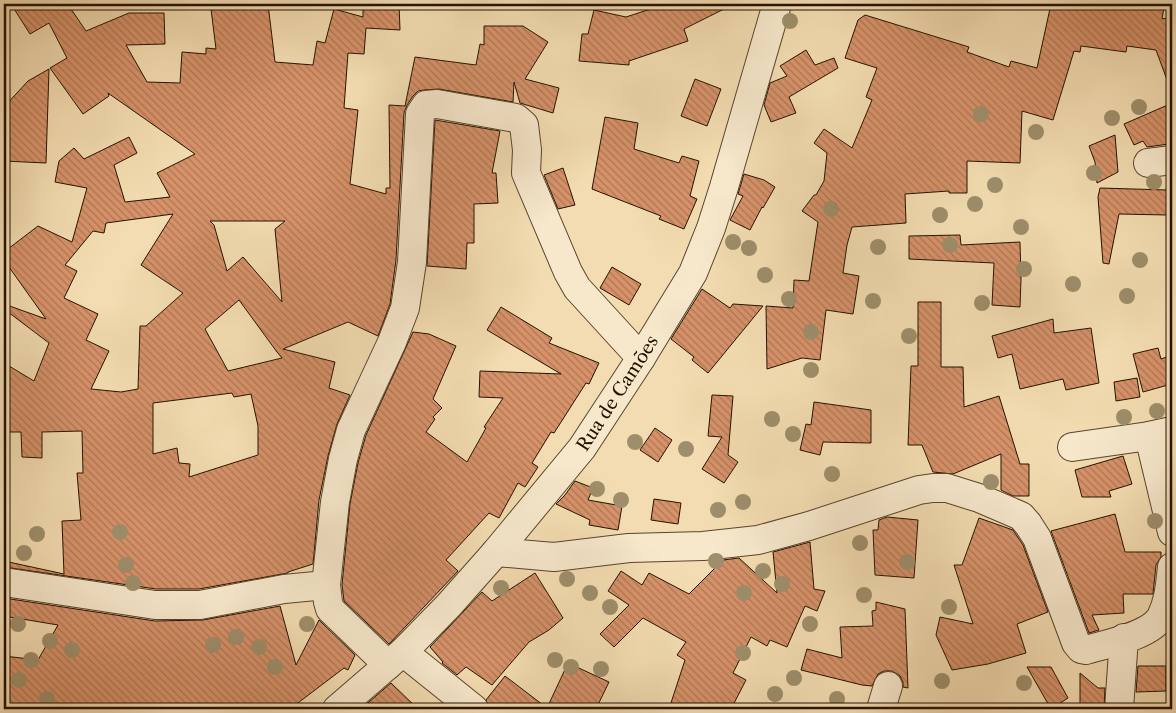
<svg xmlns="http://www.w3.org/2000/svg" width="1176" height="713" viewBox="0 0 1176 713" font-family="'Libre Caslon Text',serif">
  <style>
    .building { fill: url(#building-back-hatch); stroke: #241200; fill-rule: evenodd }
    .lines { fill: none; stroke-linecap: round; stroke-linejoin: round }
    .minor-casing { stroke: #58442c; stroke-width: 30 }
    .minor { stroke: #f7e8cc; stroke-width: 28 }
    .tree { fill: #9e8e6b }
    .labels { text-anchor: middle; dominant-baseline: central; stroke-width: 4; stroke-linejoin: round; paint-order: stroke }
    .street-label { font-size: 18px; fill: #241200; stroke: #f7e8cc }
  </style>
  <defs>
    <pattern id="building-back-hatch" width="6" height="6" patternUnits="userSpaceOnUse" patternTransform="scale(1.25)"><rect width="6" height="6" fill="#d7926a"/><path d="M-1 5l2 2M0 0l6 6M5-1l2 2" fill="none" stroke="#ae7655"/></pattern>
  </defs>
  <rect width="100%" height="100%" fill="#f3dcb1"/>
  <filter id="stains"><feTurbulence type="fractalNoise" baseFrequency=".004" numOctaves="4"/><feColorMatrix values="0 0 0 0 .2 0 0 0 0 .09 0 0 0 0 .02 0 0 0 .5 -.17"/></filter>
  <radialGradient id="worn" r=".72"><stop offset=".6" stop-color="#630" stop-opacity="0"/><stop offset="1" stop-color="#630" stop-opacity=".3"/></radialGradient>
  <g class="building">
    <path d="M11,4H80L71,9L86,31L129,13H164L165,44L126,45L147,82L180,83L182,52L206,54V48L216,49L211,9L250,4H268L275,62L313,65L317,41L325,43L334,9L363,17V4H399L400,30L366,28L364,54L348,53L344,108L358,110L350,184L386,194V188H390L389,105L405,106L415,57L476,65L480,44L484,45V26H523L548,42L525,79L559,88L553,113L520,103L514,82L513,102L439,89L424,90L418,91L413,96L407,105L404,113L396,260L390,304L378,336L348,322L283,349L335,362L329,388L350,395L337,424L328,456L319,500L313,564L288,572V573L199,589H156L4,567V561L64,574L62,521L81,520L77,473H83L82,431L42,432V458L22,457L21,432H4V363L34,381L49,343L4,309V304L46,319L4,260V252L38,226L72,242L87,188L55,182L59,161L74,148L84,159L129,137L137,153L114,165L125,202L170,197L157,173L195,154L108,93L109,96L83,114L50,68L67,58L49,23L30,34ZM173,214L141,265L183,293L146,326H140L138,389L121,392L91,389L109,351L86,340L98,314L64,298L77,271L65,265L93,231L104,233L106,223ZM210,221H285L275,229L282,302L243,257L227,271L214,225ZM239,300L277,352L282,358L228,371L205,329ZM232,393L234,397L251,394L258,426V455L189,477L190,464L179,463L177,448L153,454V403Z"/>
    <polygon points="666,4 734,4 684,29 688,41 629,61 629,65 579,61 582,34 588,34 594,10 626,17"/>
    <polygon points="1051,4 1137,4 1164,7 1162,19 1172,17 1172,88 1170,88 1156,50 1127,46 1126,52 1081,46 1080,52 1074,51 1053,120 1022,111 1020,163 967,161 967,193 949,193 949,191 905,194 906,223 852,227 847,245 843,273 859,276 853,314 826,310 820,360 802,358 767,369 766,306 793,308 794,280 809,281 818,222 802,211 814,195 816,195 824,181 827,153 814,143 824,129 852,148 872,100 866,97 877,68 845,58 858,20 865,15 969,47 967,52 1009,67 1011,61 1037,68"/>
    <polygon points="806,50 815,65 834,58 838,68 789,97 796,113 771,122 764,105 770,83 787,76 780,66"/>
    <polygon points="49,69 46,163 4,161 4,107 28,81"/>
    <polygon points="695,79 721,89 707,126 681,116"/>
    <polygon points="1170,104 1169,144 1147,147 1143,141 1134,145 1124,124"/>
    <polygon points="605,117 638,123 634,149 679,163 682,156 699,161 690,196 697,199 684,229 659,219 661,216 592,189"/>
    <polygon points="435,120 500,131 492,173 496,173 498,203 474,204 474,243 467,243 466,269 427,266"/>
    <polygon points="1115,135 1118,172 1097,183 1095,162 1089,146"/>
    <polygon points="563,168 575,205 558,209 544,175"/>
    <polygon points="744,174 764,180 775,187 763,208 762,207 750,230 730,220 743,196 738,194"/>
    <polygon points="1100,188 1167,190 1167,215 1119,214 1109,264 1103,263 1098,197"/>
    <polygon points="960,235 961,245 1020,242 1021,279 1020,307 992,305 994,263 909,259 909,236"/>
    <polygon points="612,267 641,284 629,305 600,288"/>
    <polygon points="702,289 730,308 733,304 763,306 708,373 692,360 694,357 671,339"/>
    <polygon points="918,302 941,302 941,367 963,367 964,407 999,396 1020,464 1029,464 1029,496 1013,496 1001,490 1001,454 953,474 933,472 922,445 908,445 911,366 918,366"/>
    <polygon points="501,307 552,338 549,343 599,363 589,384 586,383 554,433 551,432 532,463 538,467 525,487 518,483 499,518 489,513 446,560 458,571 389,644 344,601 342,585 350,504 358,463 366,435 413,332 429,334 456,346 433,399 442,408 433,417 435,419 426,432 467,462 486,428 484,427 503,398 479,397 480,371 561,374 487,330"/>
    <polygon points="1053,319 1054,333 1091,328 1099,383 1066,390 1063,379 1020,389 1012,354 998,358 992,336"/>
    <polygon points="1158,348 1161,359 1172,355 1172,377 1166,379 1168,385 1143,392 1133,354"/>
    <polygon points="1137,378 1140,397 1116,401 1114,382"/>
    <polygon points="712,395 733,396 728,455 738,462 724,483 702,469 722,437 708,436"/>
    <polygon points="814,402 871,410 871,443 823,442 820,455 800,450 806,424 811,425"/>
    <polygon points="655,428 672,440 658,462 640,450"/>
    <polygon points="1123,456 1132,484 1109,491 1111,497 1082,497 1075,470"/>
    <polygon points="575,481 593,488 588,500 622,506 618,530 589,525 590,520 556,504 565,495"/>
    <polygon points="654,499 681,503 678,524 651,520"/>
    <polygon points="1115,514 1125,552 1161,552 1161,557 1156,565 1153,594 1123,594 1124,613 1092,615 1099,630 1089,633 1051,531"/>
    <polygon points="887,517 918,520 914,578 875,575 873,530 878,530 879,520"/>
    <polygon points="979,518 1013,530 1023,545 1048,612 1017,624 1026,653 988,664 952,670 936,635 940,617 973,624 954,565 962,565"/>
    <polygon points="810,542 814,589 825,591 817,611 805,606 787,647 770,640 767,646 751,637 733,673 746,680 731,709 669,709 685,660 677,655 686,642 643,618 614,647 600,634 629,605 608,591 621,571 642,585 649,573 689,594 723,560 739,558 777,593 773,552"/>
    <polygon points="535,573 563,618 549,630 529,642 492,685 466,667 457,675 442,663 443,662 430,647 482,592 492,601"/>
    <polygon points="4,598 155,621 203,620 280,606 296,665 319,620 355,655 348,670 344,668 290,709 4,709 4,656 38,660 58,625 4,616"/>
    <polygon points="876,602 905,609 908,688 903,687 903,682 900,676 892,671 884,671 878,674 872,686 862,685 801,670 807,649 842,658 840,627 873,626 872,611 876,610"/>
    <polygon points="568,663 609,682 596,709 489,709 486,700 505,676 547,708"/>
    <polygon points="1138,666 1166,666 1166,691 1136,692"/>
    <polygon points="1027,667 1051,667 1068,698 1051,709"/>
    <polygon points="1080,673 1098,688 1105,688 1104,709 1080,709"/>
    <polygon points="391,683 418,709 361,709"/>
  </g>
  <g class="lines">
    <g class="minor-casing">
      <g id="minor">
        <polyline points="1148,163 1172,160"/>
        <polyline points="1149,436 1172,532"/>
        <polyline points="1072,447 1149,436 1172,431"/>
        <path d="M496,552L554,557L629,548L703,546L758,540L809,526L919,490L933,488H947L979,498L1021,516L1028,524L1037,538L1076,643L1081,649L1086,650C1106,644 1150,636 1161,617C1169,601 1170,584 1172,567"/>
        <polyline points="4,582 155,605 200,605 284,589 326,585"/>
        <polyline points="403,652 474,709"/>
        <polyline points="388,665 330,609 328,602 326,585 335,502 343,459 351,430 392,342 405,308 412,262 420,114 426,105 437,104 516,118 524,125 527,150 526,173 568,272 577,288 641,358"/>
        <path id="s1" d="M337,709L403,652L449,605L496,552L582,448L641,358L693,273L711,228L724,187L777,4"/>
        <polyline points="881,709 888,686"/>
        <polyline points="1119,709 1124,638"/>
      </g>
    </g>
    <use href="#minor" class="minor"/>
  </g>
  <g class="tree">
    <circle cx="790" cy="21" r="8"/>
    <circle cx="1139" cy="107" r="8"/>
    <circle cx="981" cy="114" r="8"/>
    <circle cx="1112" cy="118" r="8"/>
    <circle cx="1036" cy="132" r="8"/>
    <circle cx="1094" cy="173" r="8"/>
    <circle cx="1154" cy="182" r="8"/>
    <circle cx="995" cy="185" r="8"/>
    <circle cx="975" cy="204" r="8"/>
    <circle cx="831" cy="209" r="8"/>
    <circle cx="940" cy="215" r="8"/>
    <circle cx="1021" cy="227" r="8"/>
    <circle cx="733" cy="242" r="8"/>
    <circle cx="950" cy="245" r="8"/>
    <circle cx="878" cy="247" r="8"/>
    <circle cx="749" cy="248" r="8"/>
    <circle cx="1140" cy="260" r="8"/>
    <circle cx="1024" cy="269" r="8"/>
    <circle cx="765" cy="275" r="8"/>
    <circle cx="1073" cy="284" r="8"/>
    <circle cx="1127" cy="296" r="8"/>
    <circle cx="789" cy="299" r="8"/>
    <circle cx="873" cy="301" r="8"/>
    <circle cx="982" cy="303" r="8"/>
    <circle cx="811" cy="332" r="8"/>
    <circle cx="909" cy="336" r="8"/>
    <circle cx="811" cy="370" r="8"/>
    <circle cx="1157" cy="411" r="8"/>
    <circle cx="1124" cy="417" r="8"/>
    <circle cx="772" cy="419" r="8"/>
    <circle cx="793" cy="434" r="8"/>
    <circle cx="635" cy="442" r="8"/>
    <circle cx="686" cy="449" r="8"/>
    <circle cx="832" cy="474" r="8"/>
    <circle cx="991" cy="482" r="8"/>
    <circle cx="597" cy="489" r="8"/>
    <circle cx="621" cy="500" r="8"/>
    <circle cx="743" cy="502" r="8"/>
    <circle cx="718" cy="510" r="8"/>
    <circle cx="1155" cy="521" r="8"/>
    <circle cx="120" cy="532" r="8"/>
    <circle cx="37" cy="534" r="8"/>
    <circle cx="860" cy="543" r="8"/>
    <circle cx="24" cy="553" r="8"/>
    <circle cx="716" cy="561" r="8"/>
    <circle cx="907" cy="562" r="8"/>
    <circle cx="126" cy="565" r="8"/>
    <circle cx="763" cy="571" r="8"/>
    <circle cx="567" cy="579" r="8"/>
    <circle cx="133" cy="583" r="8"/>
    <circle cx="782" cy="584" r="8"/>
    <circle cx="501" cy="588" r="8"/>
    <circle cx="590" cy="593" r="8"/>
    <circle cx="744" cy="593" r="8"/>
    <circle cx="864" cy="595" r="8"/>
    <circle cx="610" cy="607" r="8"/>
    <circle cx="949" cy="607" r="8"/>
    <circle cx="18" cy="624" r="8"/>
    <circle cx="307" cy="624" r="8"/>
    <circle cx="810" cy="624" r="8"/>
    <circle cx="236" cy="637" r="8"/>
    <circle cx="50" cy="641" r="8"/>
    <circle cx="213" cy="645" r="8"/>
    <circle cx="259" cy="647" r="8"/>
    <circle cx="72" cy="650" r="8"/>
    <circle cx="743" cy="653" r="8"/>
    <circle cx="31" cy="660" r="8"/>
    <circle cx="555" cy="660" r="8"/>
    <circle cx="275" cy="667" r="8"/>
    <circle cx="571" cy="667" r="8"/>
    <circle cx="601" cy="669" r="8"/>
    <circle cx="794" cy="678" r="8"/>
    <circle cx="19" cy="680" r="8"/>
    <circle cx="942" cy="681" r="8"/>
    <circle cx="1024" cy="683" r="8"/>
    <circle cx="775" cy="694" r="8"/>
    <circle cx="47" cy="699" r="8"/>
    <circle cx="837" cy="699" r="8"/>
  </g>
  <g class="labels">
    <g class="street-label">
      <text stroke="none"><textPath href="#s1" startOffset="424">Rua de Camões</textPath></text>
    </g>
  </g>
  <rect width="1176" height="713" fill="none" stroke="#f3dcb1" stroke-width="20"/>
  <rect x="5" y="5" width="1166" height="703" fill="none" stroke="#241200" stroke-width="2.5"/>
  <rect x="10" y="10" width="1156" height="693" fill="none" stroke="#241200"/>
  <rect width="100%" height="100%" filter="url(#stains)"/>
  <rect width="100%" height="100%" fill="url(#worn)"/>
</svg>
